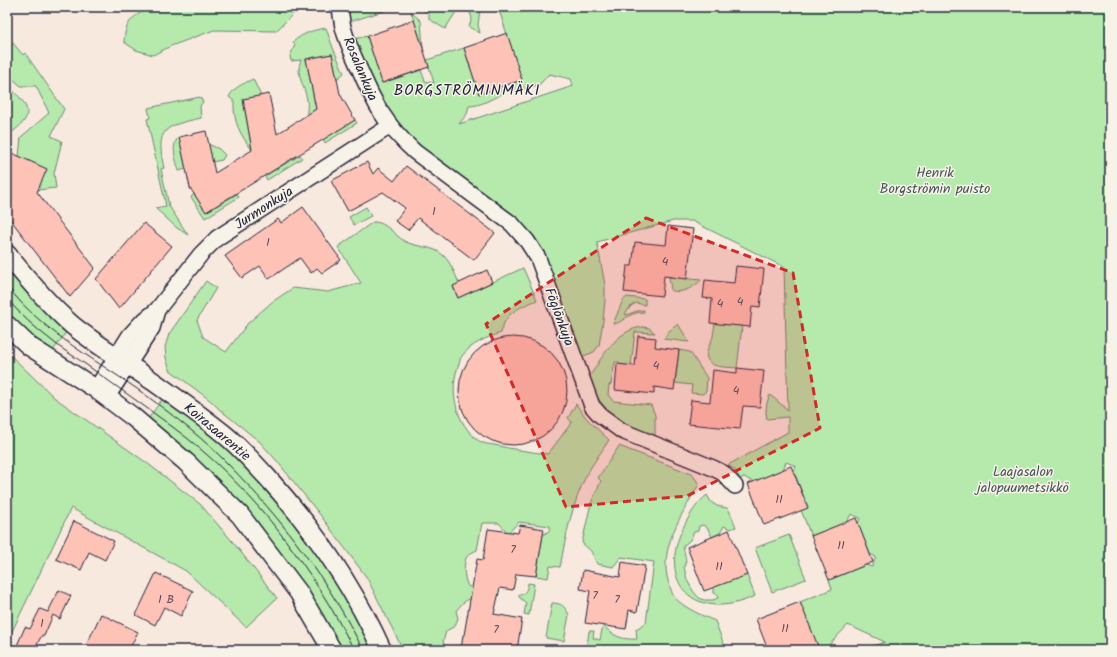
<svg xmlns="http://www.w3.org/2000/svg" width="1117" height="657" viewBox="0 0 1117 657" font-family="Kalam,sans-serif">
  <style>
    .green { fill: #b5eaac; stroke: #6c8674 }
    .building { fill: #fec3b6; stroke: #22223b }
    .lines { fill: none; stroke-linecap: round; stroke-linejoin: round }
    .minor-casing { stroke: #22223b; stroke-width: 18 }
    .tertiary-casing { stroke: #22223b; stroke-width: 21 }
    .minor { stroke: #f7f3e8; stroke-width: 15 }
    .tertiary { stroke: #f7f3e8; stroke-width: 18 }
    .tram { stroke: #22223b; stroke-width: 1 }
    .marked { fill: #d62828; fill-opacity: 0.2; stroke: #d62828; stroke-width: 3; stroke-dasharray: 8 5; stroke-linejoin: round }
    .labels { text-anchor: middle; dominant-baseline: central; stroke-width: 3; stroke-linejoin: round; paint-order: stroke }
    .number-label { font-size: 12px; fill: #594a5a }
    .street-label { font-size: 14px; fill: #22223b; stroke: #f7f3e8 }
    .park-label { font-size: 14px; fill: #475457; stroke: #f7f3e8 }
    .neighbourhood-label { font-size: 15px; letter-spacing: 1px; fill: #22223b; stroke: #f7f3e8 }
  </style>
  <rect width="100%" height="100%" fill="#f8e9de"/>
  <filter id="ink" filterUnits="userSpaceOnUse"><feTurbulence type="fractalNoise" baseFrequency=".025" numOctaves="2"/><feDisplacementMap in="SourceGraphic" scale="8" xChannelSelector="R" yChannelSelector="G"/><feConvolveMatrix kernelMatrix="1 2 1 2 8 2 1 2 1" color-interpolation-filters="sRGB"/></filter>
  <g filter="url(#ink)">
    <g class="green">
      <path d="M150,7H322L297,10L276,31L214,30L171,46L153,55L136,50L124,42C125,21 133,17 150,7Z"/>
      <polygon points="346,7 396,7 349,22"/>
      <polygon points="423,7 455,7 456,12 445,29 429,19 429,14 423,9"/>
      <polygon points="468,7 477,7 480,9 478,25 480,33 469,27 472,18"/>
      <path d="M498,7H1110V650H861L885,642L848,625L827,647L823,650H819L800,602L832,589L829,580L866,565L872,567L876,557L870,554L858,524L860,518L851,514L847,522L811,536L801,510L808,507L794,472L796,466L786,462L783,470L753,482L744,477L740,479L735,470L728,465L788,432V417L767,419C765,411 766,403 770,395L788,410L784,267L692,221H673L597,242L605,285V300L603,321L599,345L594,352L581,357L517,223L495,202L413,141L392,115L377,91L354,39L367,36L383,83L421,70L425,81L434,83L427,60L464,48L479,93L500,87L502,94C491,99 481,106 469,106L467,114L459,124L573,86L571,79L549,74L539,85L515,91L512,83L522,80Z"/>
      <polygon points="411,12 421,21 423,48"/>
      <path d="M326,28L333,48L344,73L337,79L332,54L306,59L316,109L306,116C307,111 308,106 307,100C305,86 295,75 301,60L291,61L290,56L295,45L293,42C303,33 313,30 326,28Z"/>
      <polygon points="7,36 23,55 25,53 64,109 51,136 62,141 54,173 56,188 37,190 19,157 21,137 49,113 36,86 21,86 7,74"/>
      <path d="M253,79L261,96L243,99L252,150C240,134 233,122 234,101L229,97C234,87 243,84 253,79Z"/>
      <path d="M7,85C16,94 34,107 24,121C20,127 12,132 7,136Z"/>
      <path d="M200,97L203,102L200,106L201,118C165,126 155,128 164,168L161,169L169,206L188,235L177,228L155,208L166,206L147,119L150,118L148,108Z"/>
      <polygon points="355,120 357,123 325,143 323,139"/>
      <path d="M179,137L186,169L179,171C176,160 170,145 179,137Z"/>
      <polygon points="208,144 219,149 225,155 222,160 212,162"/>
      <polygon points="300,155 302,158 267,180 265,176"/>
      <polygon points="194,194 206,212 237,194 239,197 205,218 191,197"/>
      <polygon points="366,207 371,216 354,225 349,217"/>
      <path d="M373,222C385,221 395,235 404,241C417,248 433,245 444,256C451,263 455,274 459,283L453,287L458,298L523,268L537,300C519,308 505,312 501,333C487,337 471,344 462,356C460,358 460,362 459,364C448,390 456,424 479,441C483,444 489,444 494,445C512,449 530,452 548,454L572,422L568,418L576,404L587,419L609,440C602,451 593,463 587,474C572,504 566,535 560,567L550,566L548,578L536,576L543,535L550,530V526L519,522L508,533L499,523H482L477,550C473,552 468,554 466,558C463,566 464,582 469,587H479L471,599C464,600 460,606 456,611L458,618L455,626L446,631L443,642L446,650H403L367,578L321,516L277,461L260,442L219,409L211,401L170,370L166,358L165,347L169,334L206,281L216,288L197,320L203,337L226,352L248,323L272,302L293,288L328,292L361,283L338,247Z"/>
      <polygon points="7,261 69,328 50,355 7,319"/>
      <path d="M669,277L701,280C696,287 679,295 671,290Z"/>
      <path d="M627,297L645,299V305L636,303L631,306L625,314L626,315L637,311L644,310V312C627,312 622,324 613,324L623,300Z"/>
      <path d="M715,323L742,326L737,368C730,367 719,368 712,364C700,357 711,345 713,336C714,332 714,327 715,323Z"/>
      <polygon points="678,324 689,342 664,339 668,332"/>
      <path d="M643,327L649,328L655,333L635,332L631,366L619,364V362H615L611,384L609,385L608,395L613,401L651,405L655,415V437C622,424 602,413 588,379C601,359 616,329 643,327Z"/>
      <polygon points="679,350 690,352 707,378 706,391 703,394 691,393 692,385 675,383"/>
      <polygon points="7,352 55,398 147,463 200,504 232,541 277,598 246,627 186,571 71,508 7,642"/>
      <polygon points="165,395 196,417 294,515 378,650 337,650 318,615 146,422"/>
      <path d="M619,446L692,474L699,484C683,513 657,549 669,584C671,589 672,595 675,598C686,609 701,615 715,621L726,650H608L587,646L589,631H594L593,638L600,640L603,625C612,636 622,640 637,639L636,629L646,623L654,562L621,557L613,567L597,564L591,551L582,543L591,503L601,481L598,478Z"/>
      <path d="M707,495L711,502L717,506L727,508L729,510L736,527L730,529L724,526L720,533L712,537L708,529L703,525L699,526L698,531L694,532L690,540L683,546L686,561L684,567L687,580L693,591L699,598L704,600H713L718,598L717,594L714,593V587L747,575L755,596C696,624 654,583 685,524C691,513 697,503 707,495Z"/>
      <polygon points="789,535 806,579 772,592 755,548"/>
      <path d="M528,583L534,584L529,615L524,614L526,603L519,597V595C526,594 527,589 528,583Z"/>
      <path d="M552,603C561,603 565,606 569,615L564,641L546,638Z"/>
    </g>
    <g class="building">
      <polygon points="414,20 429,67 382,83 367,36"/>
      <polygon points="507,33 522,80 479,94 464,48"/>
      <polygon points="332,54 340,94 355,120 206,212 190,188 179,137 206,131 215,173 252,150 243,99 269,94 277,134 316,109 306,59"/>
      <polygon points="12,153 47,169 37,192 95,268 70,297 7,215 7,164"/>
      <polygon points="367,162 373,174 378,168 394,181 406,166 495,233 474,260 418,218 408,230 395,221 405,208 383,192 348,211 331,181"/>
      <polygon points="303,207 341,260 322,273 317,268 311,273 300,258 269,279 260,266 242,278 225,256 278,219 281,223"/>
      <polygon points="144,223 172,246 119,309 96,279"/>
      <polygon points="668,226 693,229 687,279 664,276 662,296 624,292 627,266 632,266 635,242 666,245"/>
      <polygon points="736,266 764,269 760,307 752,306 750,327 710,323 712,299 703,298 705,280 734,283"/>
      <polygon points="487,270 492,282 458,298 453,286"/>
      <polygon points="638,336 656,338 655,347 679,350 674,390 654,387 654,394 615,390 617,364 635,366"/>
      <circle cx="513" cy="391" r="54"/>
      <polygon points="737,368 764,371 760,407 743,406 740,429 688,424 691,400 710,402 713,370 737,373"/>
      <polygon points="791,466 808,508 764,525 748,484"/>
      <polygon points="856,518 873,562 829,580 811,536"/>
      <polygon points="74,521 114,541 105,560 89,552 81,570 56,559"/>
      <polygon points="520,525 544,529 536,576 516,574 513,590 500,588 494,614 522,619 517,650 461,650 463,635 464,635 477,559 483,560 488,529 518,533"/>
      <polygon points="729,530 747,575 704,591 687,547"/>
      <polygon points="622,562 645,566 637,612 629,610 626,629 585,623 590,591 580,589 583,570 620,577"/>
      <polygon points="156,573 193,591 181,616 164,607 155,625 136,615"/>
      <polygon points="59,590 71,596 60,619 53,615 44,636 42,635 34,650 15,650 25,627 30,629 40,609 48,612"/>
      <polygon points="800,602 818,646 808,650 768,650 756,619"/>
      <polygon points="101,614 138,632 129,650 84,650"/>
    </g>
    <g class="lines">
      <g class="minor-casing">
        <g id="minor">
          <path d="M340,7C341,16 342,26 345,34C349,46 354,57 359,68C374,103 386,126 415,152L512,224L527,241L538,258L592,406L600,415L622,431L713,468L723,473L735,486"/>
          <polyline points="96,389 130,335 141,323 157,310 201,254 217,238 390,126"/>
          <polyline points="107,397 152,328 157,310"/>
        </g>
      </g>
      <g class="tertiary-casing">
        <g id="tertiary">
          <path d="M7,254C27,279 48,304 72,325C98,346 127,363 154,382C178,399 202,416 224,434C240,447 254,463 267,477C314,529 353,586 382,650"/>
          <polyline points="7,325 29,346 96,389 133,417 186,462 240,515 299,593 332,650"/>
        </g>
      </g>
      <use href="#minor" class="minor"/>
      <use href="#tertiary" class="tertiary"/>
      <g class="tram">
        <path d="M7,286C44,334 99,361 147,396C175,417 204,439 228,464C282,519 329,581 363,650"/>
        <path d="M7,299C20,314 35,328 51,340C62,350 76,357 88,366C117,387 146,407 174,428C250,484 312,567 354,650"/>
      </g>
    </g>
  </g>
  <path class="marked" d="M646,218L793,273L820,428L687,496L566,507L486,324Z"/>
  <g class="labels">
    <g class="number-label">
      <text x="434" y="211">1</text>
      <text x="268" y="242">1</text>
      <text x="665" y="261">4</text>
      <text x="740" y="301">4</text>
      <text x="720" y="303">4</text>
      <text x="656" y="365">4</text>
      <text x="736" y="390">4</text>
      <text x="779" y="499">11</text>
      <text x="841" y="545">11</text>
      <text x="513" y="549">7</text>
      <text x="719" y="566">11</text>
      <text x="595" y="595">7</text>
      <text x="166" y="599">1 B</text>
      <text x="617" y="599">7</text>
      <text x="42" y="623">1</text>
      <text x="785" y="628">11</text>
      <text x="496" y="629">7</text>
    </g>
    <g class="street-label">
      <text transform="translate(360 69) rotate(67)">Rosalankuja</text>
      <text transform="translate(264 208) rotate(-33)">Jurmonkuja</text>
      <text transform="translate(559 317) rotate(70)">Föglönkuja</text>
      <text transform="translate(217 432) rotate(40)">Koirasaarentie</text>
    </g>
    <g class="park-label">
      <text x="935" y="173">Henrik<tspan x="935" dy="16">Borgströmin puisto</tspan></text>
      <text x="1023" y="472">Laajasalon<tspan x="1023" dy="16">jalopuumetsikkö</tspan></text>
    </g>
    <g class="neighbourhood-label">
      <text x="467" y="91">BORGSTRÖMINMÄKI</text>
    </g>
  </g>
  <rect width="1117" height="657" fill="none" stroke="#f7f3e8" stroke-width="24"/>
  <rect x="12" y="12" width="1093" height="633" fill="none" stroke="#22223b" stroke-width="1.5" filter="url(#ink)"/>
</svg>
